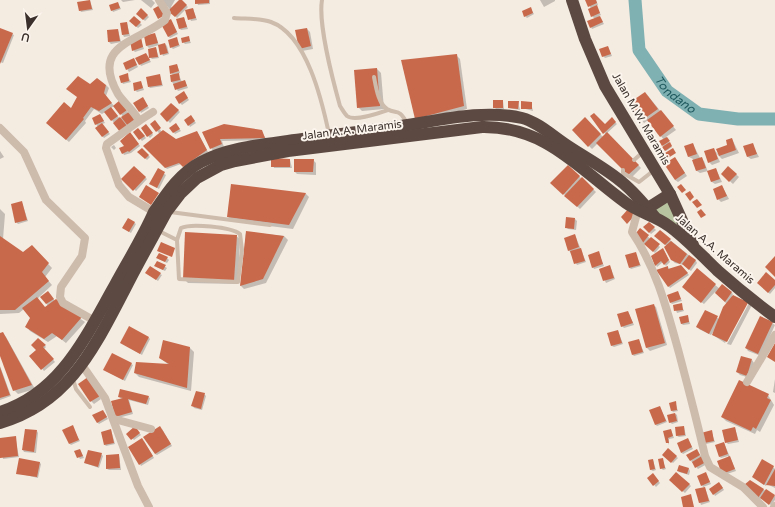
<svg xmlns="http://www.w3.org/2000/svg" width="775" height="507" viewBox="0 0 775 507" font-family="'Varela Round',sans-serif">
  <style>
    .green { fill: #b8c4a0 }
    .shadow { fill: #0003 }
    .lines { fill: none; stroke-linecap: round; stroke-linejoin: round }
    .river { stroke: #7fb0b2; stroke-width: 13 }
    .building { fill: #c8694b }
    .lane { stroke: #cdbbac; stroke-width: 4 }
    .street { stroke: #cdbbac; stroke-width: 8 }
    .highway { stroke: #5c4a42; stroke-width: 12 }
    .labels { text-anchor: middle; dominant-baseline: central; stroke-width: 4; stroke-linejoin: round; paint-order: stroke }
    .street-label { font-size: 11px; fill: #3b302b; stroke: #fbf5ee }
    .water-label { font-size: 12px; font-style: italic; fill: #1f5a5e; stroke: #fbf5ee }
  </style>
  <rect width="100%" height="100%" fill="#f4ebe1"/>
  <polygon class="green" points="669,196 682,231 650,208"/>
  <g class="shadow">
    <polygon points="121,0 135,0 123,2"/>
    <polygon points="141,0 152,0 155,3 151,8"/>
    <polygon points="162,0 175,0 171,7 172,8 180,0 188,7 177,18"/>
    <polygon points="196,0 210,0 210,4 198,5"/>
    <polygon points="540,0 555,0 555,1 544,7"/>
    <polygon points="587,0 596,0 598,5 596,6 601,15 599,16 604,24 592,29 591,27 595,19 592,16 591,9"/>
    <polygon points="90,1 93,10 81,12 80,10"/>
    <polygon points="118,3 121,9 113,12 112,10"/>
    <polygon points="193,9 197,20 191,21 187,11"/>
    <polygon points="531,9 534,14 527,18 525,16"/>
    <polygon points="141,10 149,17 145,21 138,14"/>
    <polygon points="134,17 142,25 138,28 130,21"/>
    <polygon points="184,18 188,29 181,30 180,29"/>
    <polygon points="171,21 178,34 170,38 168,36"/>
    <polygon points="127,23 130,36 124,37 123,35"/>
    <polygon points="0,29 14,35 3,63 0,62"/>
    <polygon points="307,29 310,32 313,49 302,51 300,48"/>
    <polygon points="118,30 121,42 111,44 109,42"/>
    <polygon points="154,34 156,36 159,46 165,44 167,46 169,54 163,56 159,45 149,48 147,46 145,37"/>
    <polygon points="188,37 191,43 185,44 183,42"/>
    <polygon points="140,38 144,49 135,52 133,50"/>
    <polygon points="176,38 180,46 173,49 171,47"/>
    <polygon points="608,47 612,56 605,58 603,56"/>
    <polygon points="156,48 159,58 152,59 150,57"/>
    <polygon points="146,54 151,62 141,66 137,58"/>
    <polygon points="456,55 460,59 467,109 420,122"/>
    <polygon points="134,59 138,67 129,72 124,64"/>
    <polygon points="177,65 180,73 178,73 182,82 185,81 188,88 178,91 172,82 173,75 171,73"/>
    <polygon points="377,69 381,73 384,109 362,111 358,107"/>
    <polygon points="127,75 131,82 123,84 122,82"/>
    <polygon points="160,76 163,86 150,88 149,87"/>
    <polygon points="141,82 144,90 137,92 135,90"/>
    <polygon points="90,85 106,85 109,88 106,96 114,106 111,108 120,119 123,117 121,114 120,102 136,123 121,131 105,112 102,114 94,109 85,121 86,123 69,142 50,126 71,109"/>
    <polygon points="185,94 189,100 182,105 180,103"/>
    <polygon points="648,96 676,130 666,137 672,147 666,151 661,142 664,140 648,120 644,123 642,120"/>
    <polygon points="144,100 149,108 141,113 140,111"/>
    <polygon points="503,101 504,109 496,109 494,107"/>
    <polygon points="518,102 520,110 509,108"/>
    <polygon points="531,103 533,111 522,108"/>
    <polygon points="171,104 180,112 170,123 161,114"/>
    <polygon points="100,115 105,123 102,124 110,134 104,138 96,128 98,127 96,124"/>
    <polygon points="591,116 605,125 612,119 617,124 607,133 641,168 632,177 598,143 592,149 573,130 585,119 603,137 606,135"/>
    <polygon points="192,118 196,123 190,127 189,125"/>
    <polygon points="156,122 161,131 176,140 197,132 208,152 186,168 181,164 167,169 145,146 160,134 157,131"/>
    <polygon points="177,126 181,131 175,134 171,128"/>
    <polygon points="148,127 153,135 150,138 148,136"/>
    <polygon points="140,131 146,138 142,141 134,132"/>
    <polygon points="261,131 267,140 222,141 224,147 213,151 203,133"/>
    <polygon points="132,135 140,146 131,153 124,155 123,153"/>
    <polygon points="732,139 739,153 722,159 716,153 720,162 712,165 709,162 713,149 719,155 729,146"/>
    <polygon points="693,144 700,158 704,161 708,172 716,169 722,182 715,184 712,182 708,171 700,173 697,171 693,159 689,157 685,147"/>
    <polygon points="752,144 759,157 751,159 748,157"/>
    <polygon points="114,145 116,148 114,150 111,147"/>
    <polygon points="142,149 150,157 147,160 139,152"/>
    <polygon points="0,151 4,157 0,159"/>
    <polygon points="675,158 687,176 678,182 675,180"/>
    <polygon points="272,160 290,160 292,168 274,168"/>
    <polygon points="313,160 316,163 316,175 297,174 295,172"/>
    <polygon points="568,166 596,192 580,209 552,183"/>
    <polygon points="134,167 147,179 136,191 123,179"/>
    <polygon points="728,167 739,177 733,184 722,174"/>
    <polygon points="158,170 166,175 159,189 151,184"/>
    <polygon points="232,186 306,194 309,197 293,229 232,221 228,217"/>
    <polygon points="722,186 729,199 721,202 718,199"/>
    <polygon points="22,203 28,221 18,224 16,222"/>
    <polygon points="0,209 5,214 3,239 23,253 32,247 52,268 45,277 52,285 37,299 45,308 48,306 42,297 50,294 55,301 85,322 66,343 57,336 48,342 30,331 27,327 31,318 24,309 19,313 0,314"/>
    <polygon points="129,219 136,224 131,233 123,228"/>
    <polygon points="575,219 577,221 576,230 568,229 567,228"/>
    <polygon points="649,223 656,230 651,234 644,227"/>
    <polygon points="640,230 660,247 655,253 645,243 644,245 637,233"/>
    <polygon points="246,232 284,236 288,240 266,283 244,289 241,286"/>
    <polygon points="575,235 586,262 577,265 569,250"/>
    <polygon points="236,236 240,239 238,284 188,283 184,279"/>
    <polygon points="655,236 670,240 696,261 697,263 691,271 684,265 675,263 672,260 667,246"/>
    <polygon points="663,249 670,262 666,266 663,262 657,267 652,257"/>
    <polygon points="598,252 604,266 594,269 593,267"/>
    <polygon points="635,253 641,266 631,269 630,268"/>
    <polygon points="167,258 169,260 167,263 159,259"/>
    <polygon points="157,262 167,268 165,271 157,267"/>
    <polygon points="610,266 615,279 606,283 600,269"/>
    <polygon points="681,266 689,275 670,288 658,271 668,267 670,270"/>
    <polygon points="697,270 720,289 723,285 733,294 732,296 753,303 731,345 727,344 749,303 747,303 725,343 713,335 715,330 711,335 699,329 706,311 719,319 727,304 715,292 704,304 686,290"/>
    <polygon points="148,274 160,274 162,275 158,281"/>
    <polygon points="775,281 775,288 770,294 758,283"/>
    <polygon points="677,292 682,301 672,304 671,303"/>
    <polygon points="681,304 684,311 677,313 674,305"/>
    <polygon points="653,305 656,307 667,345 650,351 647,348 636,310"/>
    <polygon points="628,312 634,325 624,328 622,326"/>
    <polygon points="688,317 690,324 683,325 681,323"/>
    <polygon points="772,323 775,325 761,356 748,351 746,348"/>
    <polygon points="618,331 623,344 614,347 612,346"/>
    <polygon points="2,333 6,337 35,389 18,394 14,390 0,353 0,334"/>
    <polygon points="149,338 150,339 142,355 122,343"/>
    <polygon points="38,339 46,347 44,349 55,362 44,371 31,356 38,350"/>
    <polygon points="639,340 644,353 634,356 633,355"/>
    <polygon points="190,348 194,352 191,391 139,377 135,373 169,365 160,358"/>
    <polygon points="113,354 133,365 125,381 106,371"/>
    <polygon points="752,360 754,363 750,378 740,375 737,372"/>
    <polygon points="0,366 11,396 0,400"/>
    <polygon points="87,379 101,399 94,404 91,401"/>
    <polygon points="775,379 775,393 773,392"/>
    <polygon points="204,394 206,396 202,410 194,408 193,406"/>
    <polygon points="768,395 774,405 760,432 757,430 755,434 726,421 722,417"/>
    <polygon points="119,397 148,397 150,398 148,405 129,400 133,414 118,418 122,399"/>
    <polygon points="675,402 678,411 673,412 677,415 678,422 672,424 670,422 675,414 672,411"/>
    <polygon points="660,407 667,422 657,426 656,425"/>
    <polygon points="104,412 108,419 99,424 97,422"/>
    <polygon points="72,426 80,441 71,445 70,444"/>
    <polygon points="684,427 686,436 679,437 677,436"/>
    <polygon points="135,428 141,435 134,440 128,434"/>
    <polygon points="735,428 739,442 728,444 726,442"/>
    <polygon points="162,429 172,446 157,455 155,454"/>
    <polygon points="111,430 115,444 106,446 105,445"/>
    <polygon points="671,430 674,438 669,439 669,445 664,432"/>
    <polygon points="37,431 38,433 36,453 24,452 23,450"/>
    <polygon points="711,431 715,442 706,444 704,443"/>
    <polygon points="15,437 19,457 3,459 0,439"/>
    <polygon points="688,439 693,449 683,454 681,452"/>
    <polygon points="144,441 154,458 141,466 140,464"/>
    <polygon points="724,443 736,471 724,475 728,458 728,456 721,458 720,457 716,446"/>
    <polygon points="80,450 84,458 80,459 76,452"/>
    <polygon points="668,450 678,458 673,463 664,455"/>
    <polygon points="698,452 707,464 698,469 691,461"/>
    <polygon points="101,454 103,456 99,468 85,463"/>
    <polygon points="119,455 121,470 109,470 107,469"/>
    <polygon points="662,459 666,469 663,470 661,468"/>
    <polygon points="653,460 656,470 653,471 651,470"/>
    <polygon points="39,462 41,464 38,478 17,473"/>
    <polygon points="679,466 689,469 690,471 689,475 679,472 678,470"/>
    <polygon points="773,467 775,469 775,488 767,484 766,486 755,478"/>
    <polygon points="676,473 691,486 685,493 670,480"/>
    <polygon points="653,474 660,483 656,487 648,478"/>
    <polygon points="706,474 711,484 703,487 702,485"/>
    <polygon points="750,482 775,496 775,500 771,505 761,498 760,499 746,485"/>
    <polygon points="721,485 724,490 715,496 714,494"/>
    <polygon points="705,488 710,502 701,505 696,490"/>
  </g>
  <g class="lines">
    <path class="river" id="s1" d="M635,0L639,50L667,91L699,114L738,119H775"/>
  </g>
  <g class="building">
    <polygon points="90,0 92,9 79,11 77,2"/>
    <polygon points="179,0 182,0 187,5 175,17 168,11"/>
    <polygon points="195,0 209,0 209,3 195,4"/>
    <polygon points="585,0 596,0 597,3 588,7"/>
    <polygon points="118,2 120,8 111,11 109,5"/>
    <polygon points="160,5 165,15 158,19 153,9"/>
    <polygon points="597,5 600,13 591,17 588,9"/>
    <polygon points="531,7 533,13 524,17 522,11"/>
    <polygon points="141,8 148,15 143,20 136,14"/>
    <polygon points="193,8 196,18 188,20 185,10"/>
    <polygon points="134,16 141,22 136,27 129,21"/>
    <polygon points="600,16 603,22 590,28 587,21"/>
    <polygon points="184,17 187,27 179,29 176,19"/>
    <polygon points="171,19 177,32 168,37 161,24"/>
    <polygon points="127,22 129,34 122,35 120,23"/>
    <polygon points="0,28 13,33 0,64"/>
    <polygon points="307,28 311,46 299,49 295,30"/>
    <polygon points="118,29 120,41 108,42 107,30"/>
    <polygon points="155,33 158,43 146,46 144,36"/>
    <polygon points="189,36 190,41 182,43 181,38"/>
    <polygon points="141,37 143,47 132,51 130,41"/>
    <polygon points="177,37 179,45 170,48 168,40"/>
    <polygon points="165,43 168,53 160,55 158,45"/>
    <polygon points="608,46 611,54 602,57 599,49"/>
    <polygon points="156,47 158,57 149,58 148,49"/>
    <polygon points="146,53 150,60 139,65 135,58"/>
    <polygon points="457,54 464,106 415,119 401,60"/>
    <polygon points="134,58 137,65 126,70 123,63"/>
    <polygon points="177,64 179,71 170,74 169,66"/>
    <polygon points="377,68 380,106 357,108 354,70"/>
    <polygon points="128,73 129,81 121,83 119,76"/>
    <polygon points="179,73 180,80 171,82 170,75"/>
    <polygon points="160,74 162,85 148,87 146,77"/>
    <polygon points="78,76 90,84 97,78 106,85 104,93 112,103 99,111 91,107 83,118 84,119 66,140 46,123 64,102 71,108 77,97 66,89"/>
    <polygon points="185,80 187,86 175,90 173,84"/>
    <polygon points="141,81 143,88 134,91 133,83"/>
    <polygon points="184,91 188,98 179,104 175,97"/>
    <polygon points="645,92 658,109 641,121 629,103"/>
    <polygon points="143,97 148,106 139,112 133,103"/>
    <polygon points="120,100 127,110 120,115 113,106"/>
    <rect x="493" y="100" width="10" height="8"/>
    <polygon points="508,101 519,101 518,109 508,108"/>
    <polygon points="521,101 532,102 532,109 521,109"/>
    <polygon points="171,103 179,110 167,122 160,114"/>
    <polygon points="111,107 118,116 111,121 104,112"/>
    <polygon points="661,110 674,126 660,137 647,120"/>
    <polygon points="129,112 136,121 128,126 121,117"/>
    <polygon points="594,113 605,124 612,117 616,122 603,134 590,116"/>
    <polygon points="100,114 104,121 95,125 92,118"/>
    <polygon points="191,115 195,121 188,126 184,120"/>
    <polygon points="120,117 127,126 120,132 113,123"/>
    <polygon points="585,117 601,134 588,147 572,130"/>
    <polygon points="155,120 161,128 156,132 150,124"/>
    <polygon points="102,123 109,132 102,137 95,128"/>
    <polygon points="176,123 180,129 173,133 169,128"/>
    <polygon points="146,124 153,133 147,137 141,128"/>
    <polygon points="224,124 262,130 265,138 220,139 222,144 210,149 202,132"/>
    <polygon points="138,128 145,136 139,140 133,132"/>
    <polygon points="163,130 176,139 197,131 207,150 183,167 179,163 165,168 143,146"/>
    <polygon points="130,132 139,144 129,152 128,151 122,154 119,148 124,146 120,141"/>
    <polygon points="607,132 639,165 628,175 596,143"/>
    <polygon points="667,137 670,141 662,146 659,141"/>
    <polygon points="732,138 736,150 719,156 716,149 727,145 726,140"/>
    <polygon points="670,142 672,146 665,151 662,147"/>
    <polygon points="693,143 697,154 688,157 684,146"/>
    <polygon points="753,143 757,154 747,157 743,146"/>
    <polygon points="142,148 149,155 145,159 137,152"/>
    <polygon points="673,148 676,153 668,158 665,153"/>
    <polygon points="714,148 718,159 708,163 704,151"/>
    <polygon points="675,157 685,173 675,180 664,164"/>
    <polygon points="702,157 706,168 696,171 692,160"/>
    <polygon points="271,158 290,159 290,167 271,167"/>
    <polygon points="294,159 314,159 313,172 294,172"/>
    <polygon points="568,165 580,176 563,195 550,183"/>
    <polygon points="134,166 146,177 133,191 121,179"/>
    <polygon points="728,166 737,174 729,182 721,174"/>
    <polygon points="158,168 165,172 157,188 149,184"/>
    <polygon points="716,168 720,179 711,182 707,171"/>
    <polygon points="582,177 594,189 577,207 564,196"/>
    <polygon points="231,184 306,193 289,225 227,217"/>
    <polygon points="681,184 686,190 682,193 677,187"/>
    <polygon points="146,185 159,193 151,205 139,197"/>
    <polygon points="722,185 727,196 717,200 713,189"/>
    <polygon points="690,191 694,197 690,201 685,194"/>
    <polygon points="697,199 702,205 697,208 692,202"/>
    <polygon points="22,201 27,220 15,223 11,204"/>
    <polygon points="629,208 636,214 627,224 621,217"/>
    <polygon points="701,209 706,215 701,218 697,212"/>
    <polygon points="566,217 575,218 574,229 565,228"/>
    <polygon points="128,218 135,222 129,232 122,228"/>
    <polygon points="649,222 655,227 649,233 643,227"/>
    <polygon points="640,228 649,235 642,244 636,233"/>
    <polygon points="660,230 671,239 665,245 654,236"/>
    <polygon points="246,231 284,236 263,279 240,286"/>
    <polygon points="185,232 237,235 234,281 183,279"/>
    <polygon points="575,234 579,247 568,251 564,238"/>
    <polygon points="0,236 23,252 32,245 49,263 42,272 49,281 15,310 0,310"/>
    <polygon points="651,237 660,244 653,252 644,244"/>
    <polygon points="671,241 687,254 680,264 671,260 664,247"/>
    <polygon points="161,242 175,248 172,257 157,251"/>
    <polygon points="581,248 585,261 574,264 570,251"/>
    <polygon points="663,248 669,260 664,265 661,261 655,266 651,256"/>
    <polygon points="599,251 603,264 592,268 588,255"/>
    <polygon points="636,252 640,265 629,268 625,255"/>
    <polygon points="159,253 168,257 165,262 156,258"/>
    <polygon points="689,255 696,260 689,270 682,264"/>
    <polygon points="775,256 775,277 765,267"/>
    <polygon points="157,261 166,265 163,270 154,266"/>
    <polygon points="610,265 614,278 603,281 599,269"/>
    <polygon points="681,265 688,273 668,287 656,270 668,266 668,269"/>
    <polygon points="150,266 161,273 156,280 145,273"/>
    <polygon points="697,268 716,284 701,303 682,287"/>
    <polygon points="766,272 775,280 775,285 768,293 757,283"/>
    <polygon points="722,284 732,292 725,302 715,293"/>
    <polygon points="48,291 54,299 46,304 40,297"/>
    <polygon points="678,291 681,299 670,303 667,295"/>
    <polygon points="733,295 743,300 750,299 727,342 712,335 723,307"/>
    <polygon points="37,297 45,307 56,299 82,317 62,340 52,333 44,339 25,327 30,318 22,308"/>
    <polygon points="682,303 683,310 674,311 673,305"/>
    <polygon points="654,304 665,343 646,348 635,309"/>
    <polygon points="705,310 718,316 709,334 696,327"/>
    <polygon points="628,311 633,323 621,327 617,314"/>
    <polygon points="688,315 689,322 681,324 679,317"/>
    <polygon points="760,316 773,322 758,354 745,348"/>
    <polygon points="129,326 149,337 140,354 120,343"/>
    <polygon points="618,330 622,343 611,346 607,333"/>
    <polygon points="3,332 32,385 13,391 0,356 0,333"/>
    <polygon points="38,338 46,345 43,347 54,359 41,370 29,356 36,350 31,345"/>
    <polygon points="639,339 643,352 632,355 628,342"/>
    <polygon points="163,340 190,347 187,388 134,373 136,362 169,364 159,358"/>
    <polygon points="775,343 775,362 767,357"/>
    <polygon points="112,353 132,363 123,380 103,370"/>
    <polygon points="741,356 752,359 747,376 736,372"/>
    <polygon points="0,367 10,395 0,398"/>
    <polygon points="88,377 100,396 90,402 78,384"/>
    <polygon points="739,380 769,394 767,398 771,400 756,429 753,427 751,431 721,417"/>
    <polygon points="120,389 149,396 146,404 128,399 132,412 115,417 111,401 123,398 118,397"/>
    <polygon points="196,391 205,393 201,409 191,406"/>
    <polygon points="676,401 677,410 671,411 669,403"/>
    <polygon points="660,406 666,421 655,425 649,410"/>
    <polygon points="103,410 107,417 97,423 92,415"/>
    <polygon points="675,413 677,421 669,423 667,415"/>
    <polygon points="73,425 79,440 69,444 62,430"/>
    <polygon points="135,426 140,433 131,440 126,434"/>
    <polygon points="160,426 171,444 155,454 143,437"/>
    <polygon points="684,426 685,435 676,436 675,427"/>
    <polygon points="735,427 738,440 725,443 722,430"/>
    <polygon points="25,429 37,430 34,452 22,450"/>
    <polygon points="111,429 114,443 104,445 101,432"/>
    <polygon points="671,429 673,436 668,438 669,443 666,443 663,431"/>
    <polygon points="712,430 714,441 704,443 701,433"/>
    <polygon points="16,436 18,456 0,458 0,438"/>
    <polygon points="142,438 153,456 139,465 128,447"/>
    <polygon points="688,438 692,447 681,453 677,443"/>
    <polygon points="724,442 728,454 719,457 715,445"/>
    <polygon points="668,448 677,456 671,463 662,455"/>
    <polygon points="80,449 83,456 77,458 74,451"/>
    <polygon points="697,449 700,455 690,461 686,455"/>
    <polygon points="88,450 102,453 98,467 84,463"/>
    <polygon points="119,454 120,468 106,469 106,455"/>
    <polygon points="702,456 706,462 695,468 692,462"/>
    <polygon points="730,456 735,469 722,474 717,461"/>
    <polygon points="19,458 40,462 37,477 16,474"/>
    <polygon points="663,458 665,468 660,469 658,459"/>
    <polygon points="653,459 655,469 650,470 648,460"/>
    <polygon points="762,459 774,466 764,485 752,477"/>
    <polygon points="679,465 689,468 687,474 677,471"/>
    <polygon points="775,469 775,486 766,485"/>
    <polygon points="676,472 690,484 682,492 669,480"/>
    <polygon points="706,472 710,482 701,486 697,476"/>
    <polygon points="653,473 659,481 653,486 647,478"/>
    <polygon points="750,480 764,489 758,498 744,485"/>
    <polygon points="719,482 723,488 713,495 709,489"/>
    <polygon points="705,487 709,501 699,503 695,489"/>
    <polygon points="766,489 775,495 769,505 760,498"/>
    <polygon points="691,494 694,507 683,507 681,497"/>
  </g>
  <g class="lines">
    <g class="lane">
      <path d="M322,0C318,23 333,81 340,106C342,109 344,113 347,116C355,122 379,113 388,110"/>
      <path d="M234,18C246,19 260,18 271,22C307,35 322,101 329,134"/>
      <path d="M374,77C376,87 378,103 387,109C397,115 398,107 407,123"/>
      <polyline points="634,160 643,152"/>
      <polyline points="623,170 623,173 639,182 653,171"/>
      <polyline points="170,212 270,225"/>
      <path d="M157,230L177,240L181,228C191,223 231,227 240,234L242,250L238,282L179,279L177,240"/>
      <polyline points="73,379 76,389 90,407"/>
    </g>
    <g class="street">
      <polyline points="139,121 153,112"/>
      <polyline points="0,128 24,152 46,200 85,238 82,256 61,287 60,297 63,303 95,321"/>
      <path d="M639,206L632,232C657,269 667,310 679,353C688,387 697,421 705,456L710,467L743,487L763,507"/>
      <path d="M154,212L129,197L119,185L106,148L107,144L139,121C136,113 124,103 118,94C90,45 136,43 165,20L167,13L159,0"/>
      <polyline points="82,365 105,398 138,486 149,507"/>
      <polyline points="747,382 775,335"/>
      <polyline points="114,419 151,429"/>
      <polyline points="774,507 775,506"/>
    </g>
    <g class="highway">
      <polyline points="572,0 585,39 605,86 670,194 693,245"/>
      <polyline points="648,208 670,194"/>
      <path d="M0,412C61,393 86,336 115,285C128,261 143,237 154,212C167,193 180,173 201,162C228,148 259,145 288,141C321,136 354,133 387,128C431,123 478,108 522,118C538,122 554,137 568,146C586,158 607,169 623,183C635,193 644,204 654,216"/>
      <path d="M0,423C69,403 94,348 125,289C138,263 153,237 167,211L180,194L197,178L221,165L235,161L288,151L482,127C546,126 579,169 626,203C640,213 656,216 669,226C687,239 702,256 718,271C736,287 756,303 775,317"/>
    </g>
  </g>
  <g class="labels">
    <g class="street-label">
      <text transform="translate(641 119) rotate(60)">Jalan M.W. Maramis</text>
      <text transform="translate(352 130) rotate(-7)">Jalan A.A. Maramis</text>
      <text transform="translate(715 249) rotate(41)">Jalan A.A. Maramis</text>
    </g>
    <g class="water-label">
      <text stroke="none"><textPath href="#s1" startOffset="108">Tondano</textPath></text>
    </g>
  </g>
  <g transform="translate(28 28) rotate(194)" stroke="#fbf5ee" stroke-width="3" paint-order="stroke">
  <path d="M0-3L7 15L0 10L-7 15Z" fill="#3b302b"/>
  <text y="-6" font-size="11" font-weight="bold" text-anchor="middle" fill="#3b302b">U</text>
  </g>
</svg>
